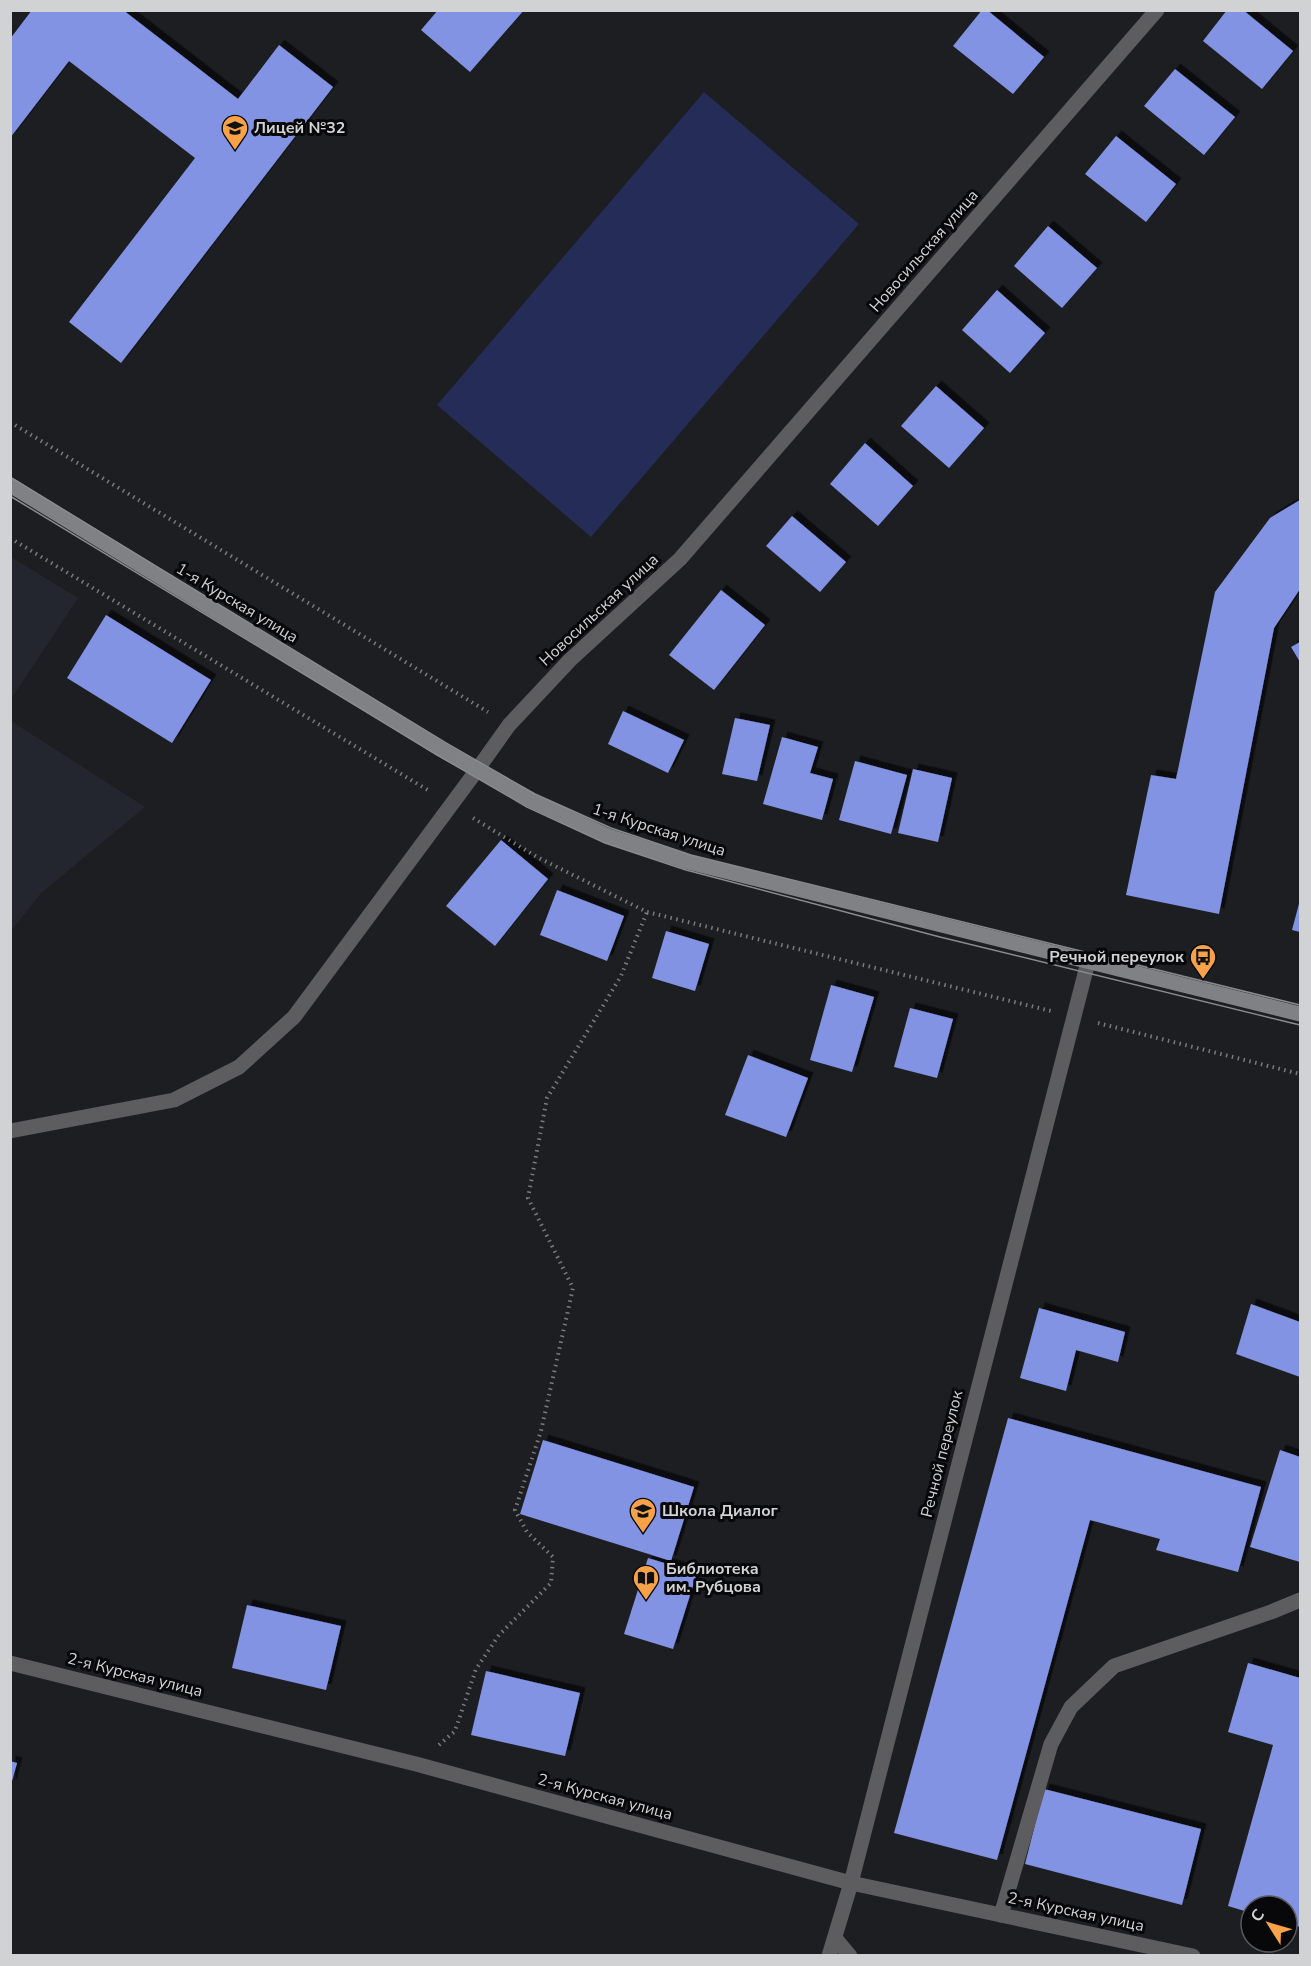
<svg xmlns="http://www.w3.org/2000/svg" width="1311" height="1966" viewBox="0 0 1311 1966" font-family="'Nunito Sans',sans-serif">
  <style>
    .built { fill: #24262f }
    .green { fill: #252c58 }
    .building { fill: #8293e3; filter: url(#shadow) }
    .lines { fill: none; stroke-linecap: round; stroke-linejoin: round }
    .path { stroke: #7a7b7e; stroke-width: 4; stroke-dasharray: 1.5 4.5; stroke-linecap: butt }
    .service { stroke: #5d5d5f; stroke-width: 15 }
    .minor { stroke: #5d5d5f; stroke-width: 15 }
    .secondary { stroke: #808185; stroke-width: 15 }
    .tram { stroke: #8a8b8e; stroke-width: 1.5 }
    .labels { text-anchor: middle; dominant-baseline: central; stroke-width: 6; stroke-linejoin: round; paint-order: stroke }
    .poi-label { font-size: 16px; font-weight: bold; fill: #d1d2d4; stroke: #08080a; text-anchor: start }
    .street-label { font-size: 16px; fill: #d1d2d4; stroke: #08080a }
  </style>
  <defs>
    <filter id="shadow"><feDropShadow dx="5.5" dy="-5.5" stdDeviation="0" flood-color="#0009"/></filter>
  </defs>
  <rect width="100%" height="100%" fill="#1d1e22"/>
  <g class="built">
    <polygon points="11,557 78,598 11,699"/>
    <polygon points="11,721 145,807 41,893 11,931"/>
  </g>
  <polygon class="green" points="704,92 859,224 591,537 437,405"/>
  <g class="building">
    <polygon points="32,10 123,10 238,99 279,45 333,87 121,363 69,322 195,158 69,61 10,138 10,39"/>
    <polygon points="438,10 524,10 470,72 421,30"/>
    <polygon points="982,10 987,10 1044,57 1013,94 953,46"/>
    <polygon points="1227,10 1243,10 1293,51 1262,89 1203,41"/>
    <polygon points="1175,69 1235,117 1204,155 1144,106"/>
    <polygon points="1116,136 1176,184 1146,222 1085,174"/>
    <polygon points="1048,226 1097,268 1062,308 1014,266"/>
    <polygon points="997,290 1045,333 1010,373 962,330"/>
    <polygon points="936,386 984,428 949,468 901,426"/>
    <polygon points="865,443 913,486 878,526 830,484"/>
    <polygon points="1300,500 1300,589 1274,628 1219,914 1126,895 1151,775 1176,779 1215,592 1270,518"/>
    <polygon points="792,516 846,562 820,592 766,546"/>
    <polygon points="721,590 765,625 714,690 669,655"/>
    <polygon points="106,615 211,680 172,743 67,678"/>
    <polygon points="1300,642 1300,662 1291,647"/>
    <polygon points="623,711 684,740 668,773 608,744"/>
    <polygon points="735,718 770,725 757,781 722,774"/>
    <polygon points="782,737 818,747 810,773 833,779 822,820 763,804"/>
    <polygon points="855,761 907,775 891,834 839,820"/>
    <polygon points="913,769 952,778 938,842 898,833"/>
    <polygon points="501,840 548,879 495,946 446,906"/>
    <polygon points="557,890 624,916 607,961 540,935"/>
    <polygon points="1300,900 1300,932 1292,930"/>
    <polygon points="666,931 709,944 695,991 652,978"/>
    <polygon points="831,985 874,997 852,1072 810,1060"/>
    <polygon points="910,1008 953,1019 937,1078 894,1067"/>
    <polygon points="748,1055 808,1078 786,1137 725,1115"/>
    <polygon points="1251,1304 1300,1322 1300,1377 1236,1354"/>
    <polygon points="1039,1308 1125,1332 1118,1362 1076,1350 1066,1391 1020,1378"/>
    <polygon points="1008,1418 1261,1487 1238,1572 1156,1550 1160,1539 1090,1520 997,1860 894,1833"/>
    <polygon points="543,1440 694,1487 671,1561 520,1514"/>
    <polygon points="1280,1450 1300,1457 1300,1562 1250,1547"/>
    <polygon points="648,1558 697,1573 673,1649 624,1634"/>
    <polygon points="247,1605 341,1626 326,1690 232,1668"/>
    <polygon points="1248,1663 1300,1678 1300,1927 1287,1923 1287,1906 1251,1906 1251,1913 1228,1906 1273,1745 1228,1732"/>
    <polygon points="486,1671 580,1693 565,1756 471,1735"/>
    <polygon points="10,1761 17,1763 11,1785 10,1785"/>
    <polygon points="1044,1789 1201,1829 1182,1905 1025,1864"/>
  </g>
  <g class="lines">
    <g class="path">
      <polyline points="10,422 488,712"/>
      <polyline points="10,538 431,792"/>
      <polyline points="473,818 537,857 647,912 1051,1011"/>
      <polyline points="1098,1023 1300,1074"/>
      <polyline points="439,1745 455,1731 476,1669 499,1635 551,1583 553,1557 527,1532 515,1510 541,1431 573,1288 528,1198 547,1098 621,976 647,912"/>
    </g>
    <g class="service">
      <polyline points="10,1131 174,1100 239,1067 294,1017 477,770"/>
      <polyline points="1001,1915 1051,1744 1071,1707 1114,1666 1271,1612 1300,1600"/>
      <polyline points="835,1938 850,1956"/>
    </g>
    <g class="minor">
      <polyline points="477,770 509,725 570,660 680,559 1157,10"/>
      <polyline points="10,1663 416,1764 851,1883 1193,1956"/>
      <polyline points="829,1956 851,1883 1088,962"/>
    </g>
    <polyline class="secondary" points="10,485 442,750 531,800 608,836 688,862 1300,1014"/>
    <g class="tram">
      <polyline points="10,477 446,743 535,794 611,828 691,855 1300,1005"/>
      <polyline points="10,496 439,756 527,807 605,843 686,870 940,937 1300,1025"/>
    </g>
  </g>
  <defs>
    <g id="school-pin" transform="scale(1.35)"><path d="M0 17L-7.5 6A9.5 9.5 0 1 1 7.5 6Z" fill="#f7a248" stroke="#08080a"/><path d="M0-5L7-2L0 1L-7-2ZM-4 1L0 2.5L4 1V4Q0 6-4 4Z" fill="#111"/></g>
    <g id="bus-pin" transform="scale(1.35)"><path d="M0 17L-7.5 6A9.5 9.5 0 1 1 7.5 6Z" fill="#f7a248" stroke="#08080a"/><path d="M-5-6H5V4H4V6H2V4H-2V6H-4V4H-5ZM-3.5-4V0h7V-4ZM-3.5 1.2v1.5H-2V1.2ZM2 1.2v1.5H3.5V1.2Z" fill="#111"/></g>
    <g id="library-pin" transform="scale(1.35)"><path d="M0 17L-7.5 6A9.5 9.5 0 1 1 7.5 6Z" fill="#f7a248" stroke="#08080a"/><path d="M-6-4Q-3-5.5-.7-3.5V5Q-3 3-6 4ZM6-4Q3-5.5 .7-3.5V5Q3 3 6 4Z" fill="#111"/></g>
  </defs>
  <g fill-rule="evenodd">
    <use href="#school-pin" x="235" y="128"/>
    <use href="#bus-pin" x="1203" y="957"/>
    <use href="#school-pin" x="643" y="1511"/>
    <use href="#library-pin" x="646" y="1578"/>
  </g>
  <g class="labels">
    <g class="poi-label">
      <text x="254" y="128">Лицей №32</text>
      <text x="1184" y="957" text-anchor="end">Речной переулок</text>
      <text x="662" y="1511">Школа Диалог</text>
      <text x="666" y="1569">Библиотека<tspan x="666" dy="18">им. Рубцова</tspan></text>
    </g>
    <g class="street-label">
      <text transform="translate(924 251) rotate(-49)">Новосильская улица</text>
      <text transform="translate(237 603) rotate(31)">1-я Курская улица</text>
      <text transform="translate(599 610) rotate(-43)">Новосильская улица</text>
      <text transform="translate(659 830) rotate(18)">1-я Курская улица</text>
      <text transform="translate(942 1454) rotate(-76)">Речной переулок</text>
      <text transform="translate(135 1675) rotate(14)">2-я Курская улица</text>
      <text transform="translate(605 1797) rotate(15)">2-я Курская улица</text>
      <text transform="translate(1076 1912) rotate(12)">2-я Курская улица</text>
    </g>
  </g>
  <rect width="1311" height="1966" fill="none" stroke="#d1d2d4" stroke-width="24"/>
  <g transform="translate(1269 1924) rotate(307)"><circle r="28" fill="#08080a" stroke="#58595b" stroke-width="1.5"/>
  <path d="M0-4.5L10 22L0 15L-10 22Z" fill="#f7a248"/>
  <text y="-9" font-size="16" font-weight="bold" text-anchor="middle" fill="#d1d2d4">С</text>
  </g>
</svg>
